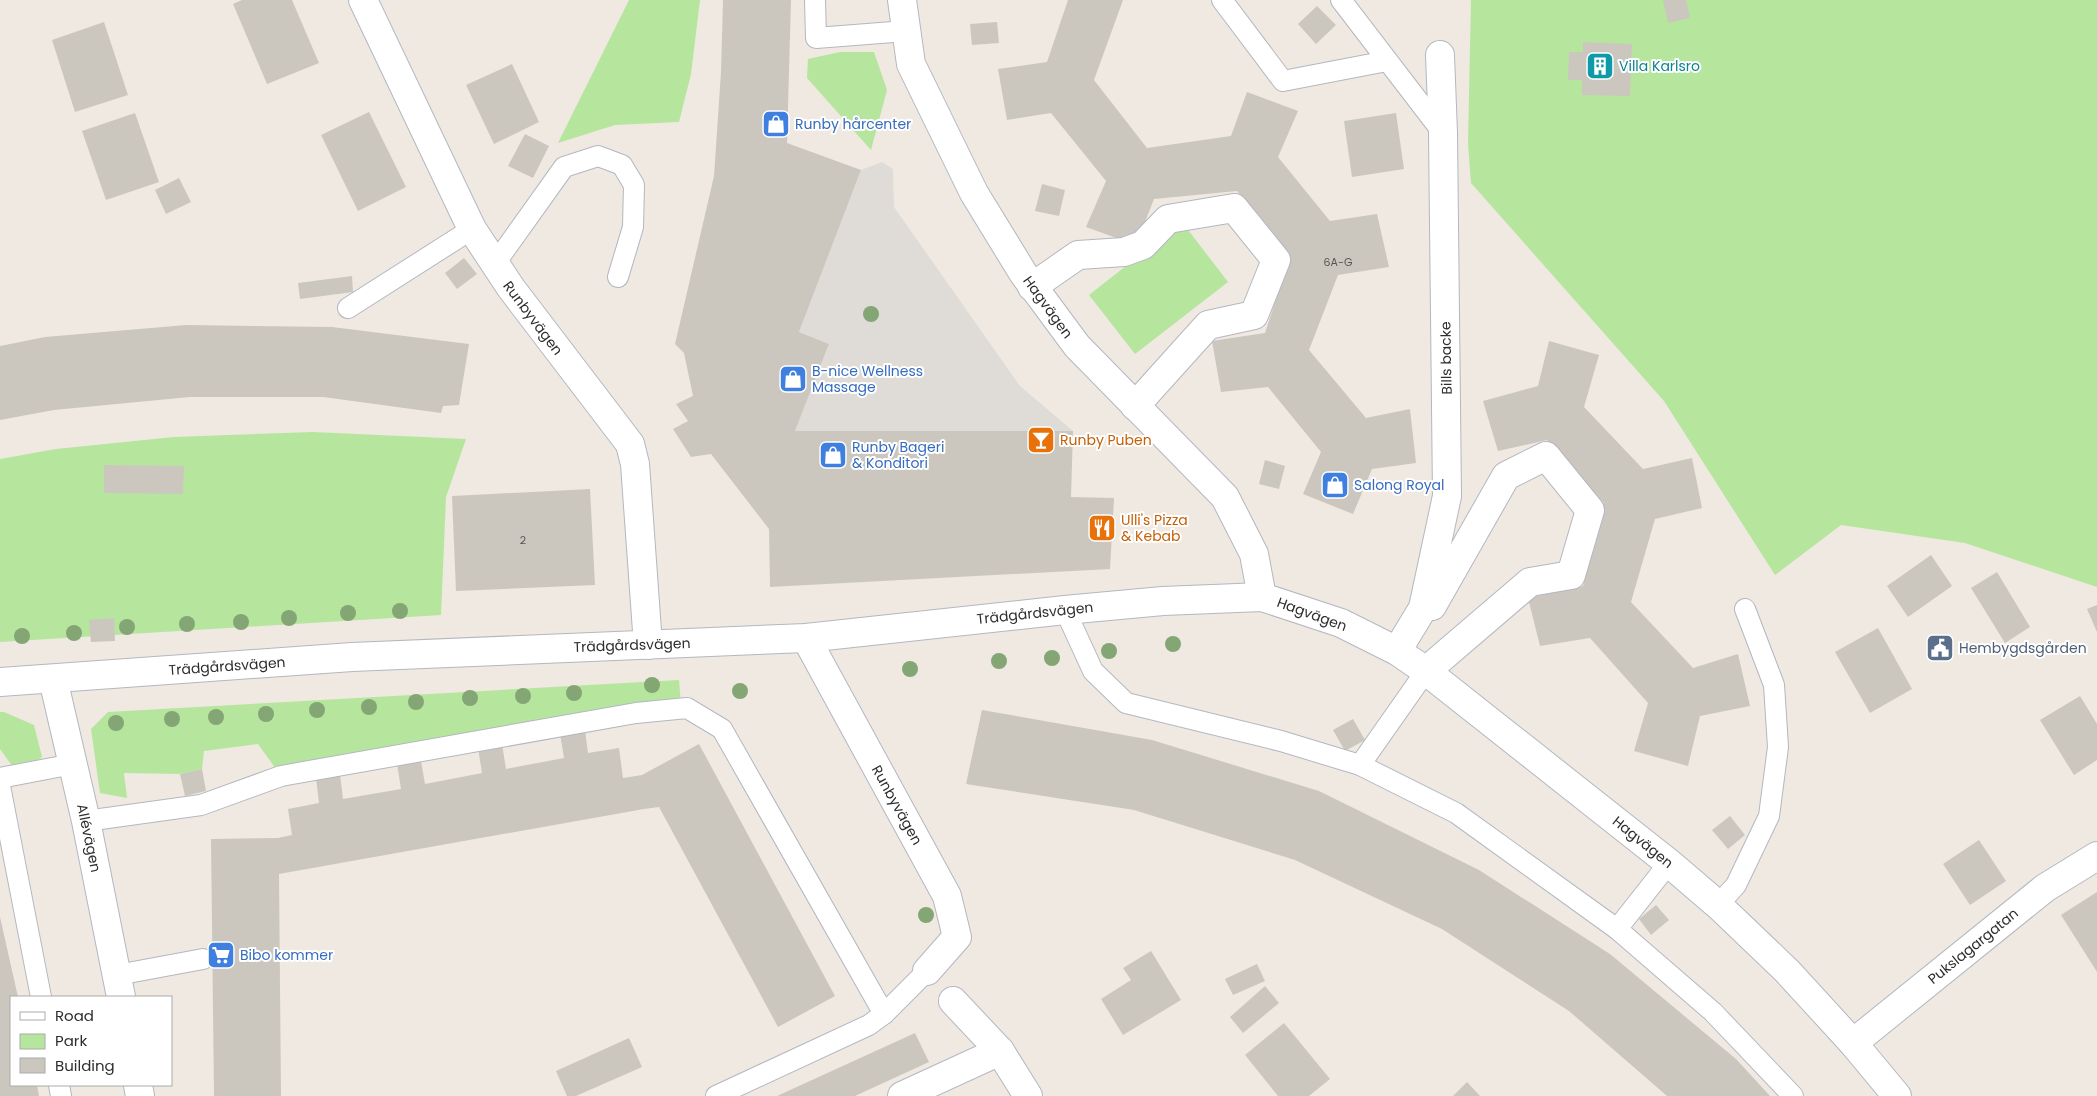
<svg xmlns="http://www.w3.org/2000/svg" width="2097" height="1096" viewBox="0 0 2097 1096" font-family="Poppins,sans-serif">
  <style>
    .green { fill: #b6e59e }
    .plaza { fill: #dfdcd8 }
    .building { fill: #cbc7bf }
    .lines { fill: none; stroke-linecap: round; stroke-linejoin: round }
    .service-casing { stroke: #b4b7c1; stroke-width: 22 }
    .minor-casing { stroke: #b4b7c1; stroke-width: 30 }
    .service { stroke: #fff; stroke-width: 20 }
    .minor { stroke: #fff; stroke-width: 28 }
    .tree { fill: #84a574 }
    .labels { text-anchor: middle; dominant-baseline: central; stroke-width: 4; stroke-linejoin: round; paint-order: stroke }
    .number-label { font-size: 11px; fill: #555452 }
    .culture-label { font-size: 14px; fill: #0d838f; stroke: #fff; text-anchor: start }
    .shop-label { font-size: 14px; fill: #366cbe; stroke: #fff; text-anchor: start }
    .street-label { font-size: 14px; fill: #2e2e2e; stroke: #fff }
    .food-label { font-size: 14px; fill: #c56008; stroke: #fff; text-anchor: start }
    .service-label { font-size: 14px; fill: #4e5e75; stroke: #fff; text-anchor: start }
  </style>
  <rect width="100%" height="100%" fill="#efe9e1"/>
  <g class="green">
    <polygon points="629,0 700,0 691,74 679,122 615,125 558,143"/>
    <polygon points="1471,0 2097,0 2097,587 1965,543 1841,525 1775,575 1664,401 1471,183 1468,143"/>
    <polygon points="840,52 874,52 887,90 871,150 807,78 808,59"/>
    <polygon points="1182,222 1228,282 1135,354 1089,295"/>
    <polygon points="313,432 466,439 446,497 441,615 0,642 0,459 56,449 174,437"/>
    <polygon points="679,680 681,705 281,776 258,744 204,751 202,769 180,774 124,773 127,798 100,793 91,729 108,712"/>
    <polygon points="0,712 4,712 34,725 42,757 32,766 13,767 0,749"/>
  </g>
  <polygon class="plaza" points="882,162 893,169 894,207 1020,386 1073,431 795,431 829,344 799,332 861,170"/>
  <g class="building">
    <polygon points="242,0 292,0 319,63 267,84 233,4"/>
    <polygon points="723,0 791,0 787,143 861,170 799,332 829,344 795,431 1073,431 1071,497 1114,498 1110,569 770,587 769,529 711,454 691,457 673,429 688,421 676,404 693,396 684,353 675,344 714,176 721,72"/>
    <polygon points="1068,0 1123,0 1094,80 1147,148 1231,136 1247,92 1298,111 1278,157 1330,221 1377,214 1389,267 1338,275 1309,350 1366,418 1410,409 1416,463 1372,469 1353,514 1303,494 1321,452 1268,387 1221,392 1212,341 1265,333 1290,257 1237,191 1154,199 1136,245 1086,227 1106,181 1051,113 1007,120 998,69 1047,62"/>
    <polygon points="1663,0 1686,0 1690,18 1668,23"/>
    <polygon points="1317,6 1336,25 1316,44 1298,24"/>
    <polygon points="104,22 128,95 75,112 52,40"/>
    <polygon points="997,22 999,43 972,45 970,24"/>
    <polygon points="1583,42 1632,44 1630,96 1582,95 1582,80 1568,80 1569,52 1583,52"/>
    <polygon points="512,64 539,122 494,144 466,85"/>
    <polygon points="369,112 406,187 358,211 321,135"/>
    <polygon points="135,113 159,182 106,200 82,131"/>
    <polygon points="1396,113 1404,169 1352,177 1344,121"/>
    <polygon points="525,134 549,146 533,178 508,166"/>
    <polygon points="179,178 191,202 166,214 155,190"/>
    <polygon points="1042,184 1065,190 1059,216 1035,211"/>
    <polygon points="464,258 477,274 457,289 445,273"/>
    <polygon points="352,276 353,292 300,299 298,283"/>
    <polygon points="186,325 332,327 469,344 459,405 443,406 441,413 323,397 190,397 54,410 0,420 0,346 45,337"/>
    <polygon points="1549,341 1599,355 1584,407 1643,469 1692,458 1702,508 1655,519 1631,602 1693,668 1738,654 1750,706 1700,716 1688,766 1634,751 1648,703 1590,638 1540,646 1528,598 1583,586 1604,503 1547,440 1498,451 1483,401 1538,386"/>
    <polygon points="1265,460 1285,466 1279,489 1259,484"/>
    <polygon points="104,465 184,466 183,494 104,493"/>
    <polygon points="590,489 595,585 456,591 452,496"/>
    <polygon points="1931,555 1952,586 1908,617 1887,586"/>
    <polygon points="1997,572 2030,627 2005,643 1971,588"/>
    <polygon points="2097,605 2097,632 2087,609"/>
    <polygon points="114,618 115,641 91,642 89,620"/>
    <polygon points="1878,628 1912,689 1870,713 1835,652"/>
    <polygon points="2080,696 2097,724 2097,760 2074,775 2040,720"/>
    <polygon points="982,710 1152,740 1319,791 1479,870 1610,954 1736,1059 1770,1096 1667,1096 1569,1011 1442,929 1295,860 1134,810 966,784"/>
    <polygon points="1353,719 1365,740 1345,751 1333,730"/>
    <polygon points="585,730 588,753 619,748 623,778 642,775 699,744 835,996 778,1027 659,807 644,809 279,874 281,1096 214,1096 211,839 278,838 292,835 288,809 319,803 316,778 340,774 343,799 401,789 397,764 421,761 425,784 482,773 478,748 502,744 506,769 564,758 560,734"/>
    <polygon points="202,769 206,791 185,796 180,774"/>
    <polygon points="1730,816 1745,835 1728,849 1712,830"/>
    <polygon points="1979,840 2006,881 1970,905 1943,864"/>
    <polygon points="2097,892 2097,972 2061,915"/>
    <polygon points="1656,905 1669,920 1651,935 1639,919"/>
    <polygon points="0,917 18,997 11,997 11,1085 37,1085 39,1096 0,1096"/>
    <polygon points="1151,951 1181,1000 1123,1035 1101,999 1131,980 1123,968"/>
    <polygon points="1257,964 1265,981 1233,995 1225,979"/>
    <polygon points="1265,986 1279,1003 1243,1033 1230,1017"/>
    <polygon points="1284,1023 1330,1079 1309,1096 1278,1096 1245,1055"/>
    <polygon points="915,1033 929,1062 855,1096 777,1096"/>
    <polygon points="629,1038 642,1067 576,1096 567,1096 556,1071"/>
    <polygon points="1467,1082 1480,1096 1453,1096"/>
  </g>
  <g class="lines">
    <g class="service-casing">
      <g id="service">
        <polyline points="815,0 816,38 906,31"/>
        <polyline points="1222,0 1283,81 1387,61"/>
        <polyline points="1341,0 1443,133"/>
        <polyline points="494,265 564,167 598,156 622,165 634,185 633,227 618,277"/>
        <polyline points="348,308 472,229"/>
        <polyline points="1065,610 1093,671 1126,703 1281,741 1360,765 1456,813 1617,929 1713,1012 1793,1096"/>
        <polyline points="1360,765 1426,671"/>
        <polyline points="0,778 73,764"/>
        <polyline points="0,786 41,997"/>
        <polyline points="86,821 201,805 281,776 636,713 687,708 722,729 884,1014"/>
        <polyline points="1718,905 1736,885 1769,816 1778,747 1774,685 1745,609"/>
        <polyline points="1617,929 1669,863"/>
        <polyline points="117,975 203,959"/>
        <polyline points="59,1085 61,1096"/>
        <polyline points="716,1096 869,1025 884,1014 927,971"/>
      </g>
    </g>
    <g class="minor-casing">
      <g id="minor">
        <polyline points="363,0 472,229 511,288 630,444 635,464 648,645"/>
        <polyline points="902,0 911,64 974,193 1023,273 1077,346 1225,497 1254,554 1262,597"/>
        <polyline points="1032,287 1078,255 1124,252 1143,245 1168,219 1234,208 1276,260 1254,315 1208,325 1135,406"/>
        <polyline points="806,638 947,896 957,937 927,971"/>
        <polyline points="1397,651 1423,608 1447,496 1443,133 1440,55"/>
        <polyline points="1426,671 1530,582 1571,575 1590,510 1546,456 1506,476 1432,606"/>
        <polyline points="53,679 86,821 121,997"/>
        <polyline points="0,682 352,657 806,638 1065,610 1163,601 1262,597 1341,623 1397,651 1426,671 1669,863 1718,905 1787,971 1853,1043 1897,1096"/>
        <polyline points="953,1001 1000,1051 1028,1096"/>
        <polyline points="1853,1043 2045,888 2097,856"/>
        <polyline points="138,1085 140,1096"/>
        <polyline points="902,1096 1000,1051"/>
      </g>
    </g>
    <use href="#service" class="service"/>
    <use href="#minor" class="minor"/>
  </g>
  <g class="tree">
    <circle cx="871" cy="314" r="8"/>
    <circle cx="400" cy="611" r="8"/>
    <circle cx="348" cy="613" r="8"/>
    <circle cx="289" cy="618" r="8"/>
    <circle cx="241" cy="622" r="8"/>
    <circle cx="187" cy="624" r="8"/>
    <circle cx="127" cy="627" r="8"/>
    <circle cx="74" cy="633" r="8"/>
    <circle cx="22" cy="636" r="8"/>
    <circle cx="1173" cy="644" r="8"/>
    <circle cx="1109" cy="651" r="8"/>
    <circle cx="1052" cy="658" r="8"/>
    <circle cx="999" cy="661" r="8"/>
    <circle cx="910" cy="669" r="8"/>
    <circle cx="652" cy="685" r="8"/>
    <circle cx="740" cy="691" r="8"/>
    <circle cx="574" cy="693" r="8"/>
    <circle cx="523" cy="696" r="8"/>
    <circle cx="470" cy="698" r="8"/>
    <circle cx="416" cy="702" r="8"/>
    <circle cx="369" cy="707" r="8"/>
    <circle cx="317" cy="710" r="8"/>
    <circle cx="266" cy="714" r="8"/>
    <circle cx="216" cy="717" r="8"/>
    <circle cx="172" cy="719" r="8"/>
    <circle cx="116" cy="723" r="8"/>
    <circle cx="926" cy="915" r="8"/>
  </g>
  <defs>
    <g id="building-square" transform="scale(1.4375)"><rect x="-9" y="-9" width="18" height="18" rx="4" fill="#0f9aa8" stroke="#fff"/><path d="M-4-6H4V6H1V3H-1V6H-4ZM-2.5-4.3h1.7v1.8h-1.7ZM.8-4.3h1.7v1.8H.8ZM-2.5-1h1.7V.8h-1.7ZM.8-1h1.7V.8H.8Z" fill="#fff"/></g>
    <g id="shop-square" transform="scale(1.4375)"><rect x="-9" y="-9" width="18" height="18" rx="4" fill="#3f7fe0" stroke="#fff"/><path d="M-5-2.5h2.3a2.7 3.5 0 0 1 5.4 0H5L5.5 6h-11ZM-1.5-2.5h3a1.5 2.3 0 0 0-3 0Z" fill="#fff"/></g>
    <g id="bar-square" transform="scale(1.4375)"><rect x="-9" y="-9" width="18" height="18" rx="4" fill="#e8710a" stroke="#fff"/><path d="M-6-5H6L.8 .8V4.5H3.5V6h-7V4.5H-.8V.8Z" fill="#fff"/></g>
    <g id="restaurant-square" transform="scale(1.4375)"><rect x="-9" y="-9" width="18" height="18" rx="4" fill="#e8710a" stroke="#fff"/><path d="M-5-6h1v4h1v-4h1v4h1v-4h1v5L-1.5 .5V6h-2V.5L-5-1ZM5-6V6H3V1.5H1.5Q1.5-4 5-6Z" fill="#fff"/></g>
    <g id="civic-square" transform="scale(1.4375)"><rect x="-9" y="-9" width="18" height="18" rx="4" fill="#5c6f8a" stroke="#fff"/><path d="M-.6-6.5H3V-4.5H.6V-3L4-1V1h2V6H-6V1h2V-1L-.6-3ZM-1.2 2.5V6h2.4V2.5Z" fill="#fff"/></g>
    <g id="supermarket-square" transform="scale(1.4375)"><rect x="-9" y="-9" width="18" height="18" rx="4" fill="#3f7fe0" stroke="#fff"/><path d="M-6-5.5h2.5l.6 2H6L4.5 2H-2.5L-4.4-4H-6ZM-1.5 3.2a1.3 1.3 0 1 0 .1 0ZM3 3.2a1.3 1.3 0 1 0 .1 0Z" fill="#fff"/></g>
  </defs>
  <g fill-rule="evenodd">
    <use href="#building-square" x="1600" y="66"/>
    <use href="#shop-square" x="776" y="124"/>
    <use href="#shop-square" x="793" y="379"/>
    <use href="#bar-square" x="1041" y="440"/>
    <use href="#shop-square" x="833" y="455"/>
    <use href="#shop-square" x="1335" y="485"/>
    <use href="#restaurant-square" x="1102" y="528"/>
    <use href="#civic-square" x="1940" y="648"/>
    <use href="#supermarket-square" x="221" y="955"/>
  </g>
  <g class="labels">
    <g class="number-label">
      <text x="1338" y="262">6A-G</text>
      <text x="523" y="540">2</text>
    </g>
    <g class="culture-label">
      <text x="1619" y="66">Villa Karlsro</text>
    </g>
    <g class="shop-label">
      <text x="795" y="124">Runby hårcenter</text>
      <text x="812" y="371">B-nice Wellness<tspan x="812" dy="16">Massage</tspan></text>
      <text x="852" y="447">Runby Bageri<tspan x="852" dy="16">&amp; Konditori</tspan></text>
      <text x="1354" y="485">Salong Royal</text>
      <text x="240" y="955">Bibo kommer</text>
    </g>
    <g class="street-label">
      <text transform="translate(1048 307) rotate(54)">Hagvägen</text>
      <text transform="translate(533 318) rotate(53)">Runbyvägen</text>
      <text transform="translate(1446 358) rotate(-91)">Bills backe</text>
      <text transform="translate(1035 613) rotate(-6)">Trädgårdsvägen</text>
      <text transform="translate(1312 614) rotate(20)">Hagvägen</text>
      <text transform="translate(632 645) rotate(-2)">Trädgårdsvägen</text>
      <text transform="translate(227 666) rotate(-4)">Trädgårdsvägen</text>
      <text transform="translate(897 805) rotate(61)">Runbyvägen</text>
      <text transform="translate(89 838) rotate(78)">Allévägen</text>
      <text transform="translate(1643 842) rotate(39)">Hagvägen</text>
      <text transform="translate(1973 946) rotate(-39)">Pukslagargatan</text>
    </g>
    <g class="food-label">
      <text x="1060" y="440">Runby Puben</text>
      <text x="1121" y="520">Ulli's Pizza<tspan x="1121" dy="16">&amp; Kebab</tspan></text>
    </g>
    <g class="service-label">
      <text x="1959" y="648">Hembygdsgården</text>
    </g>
  </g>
  <rect x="10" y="996" width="162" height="90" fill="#ffffff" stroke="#ababab"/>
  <rect x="20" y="1012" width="25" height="8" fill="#ffffff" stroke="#ababab"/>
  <text x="55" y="1021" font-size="15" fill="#2e2e2e">Road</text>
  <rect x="20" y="1034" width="25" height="15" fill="#b6e59e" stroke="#ababab"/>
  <text x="55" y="1046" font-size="15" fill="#2e2e2e">Park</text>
  <rect x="20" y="1058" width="25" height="15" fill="#cbc7bf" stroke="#ababab"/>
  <text x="55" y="1071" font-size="15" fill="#2e2e2e">Building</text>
</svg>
